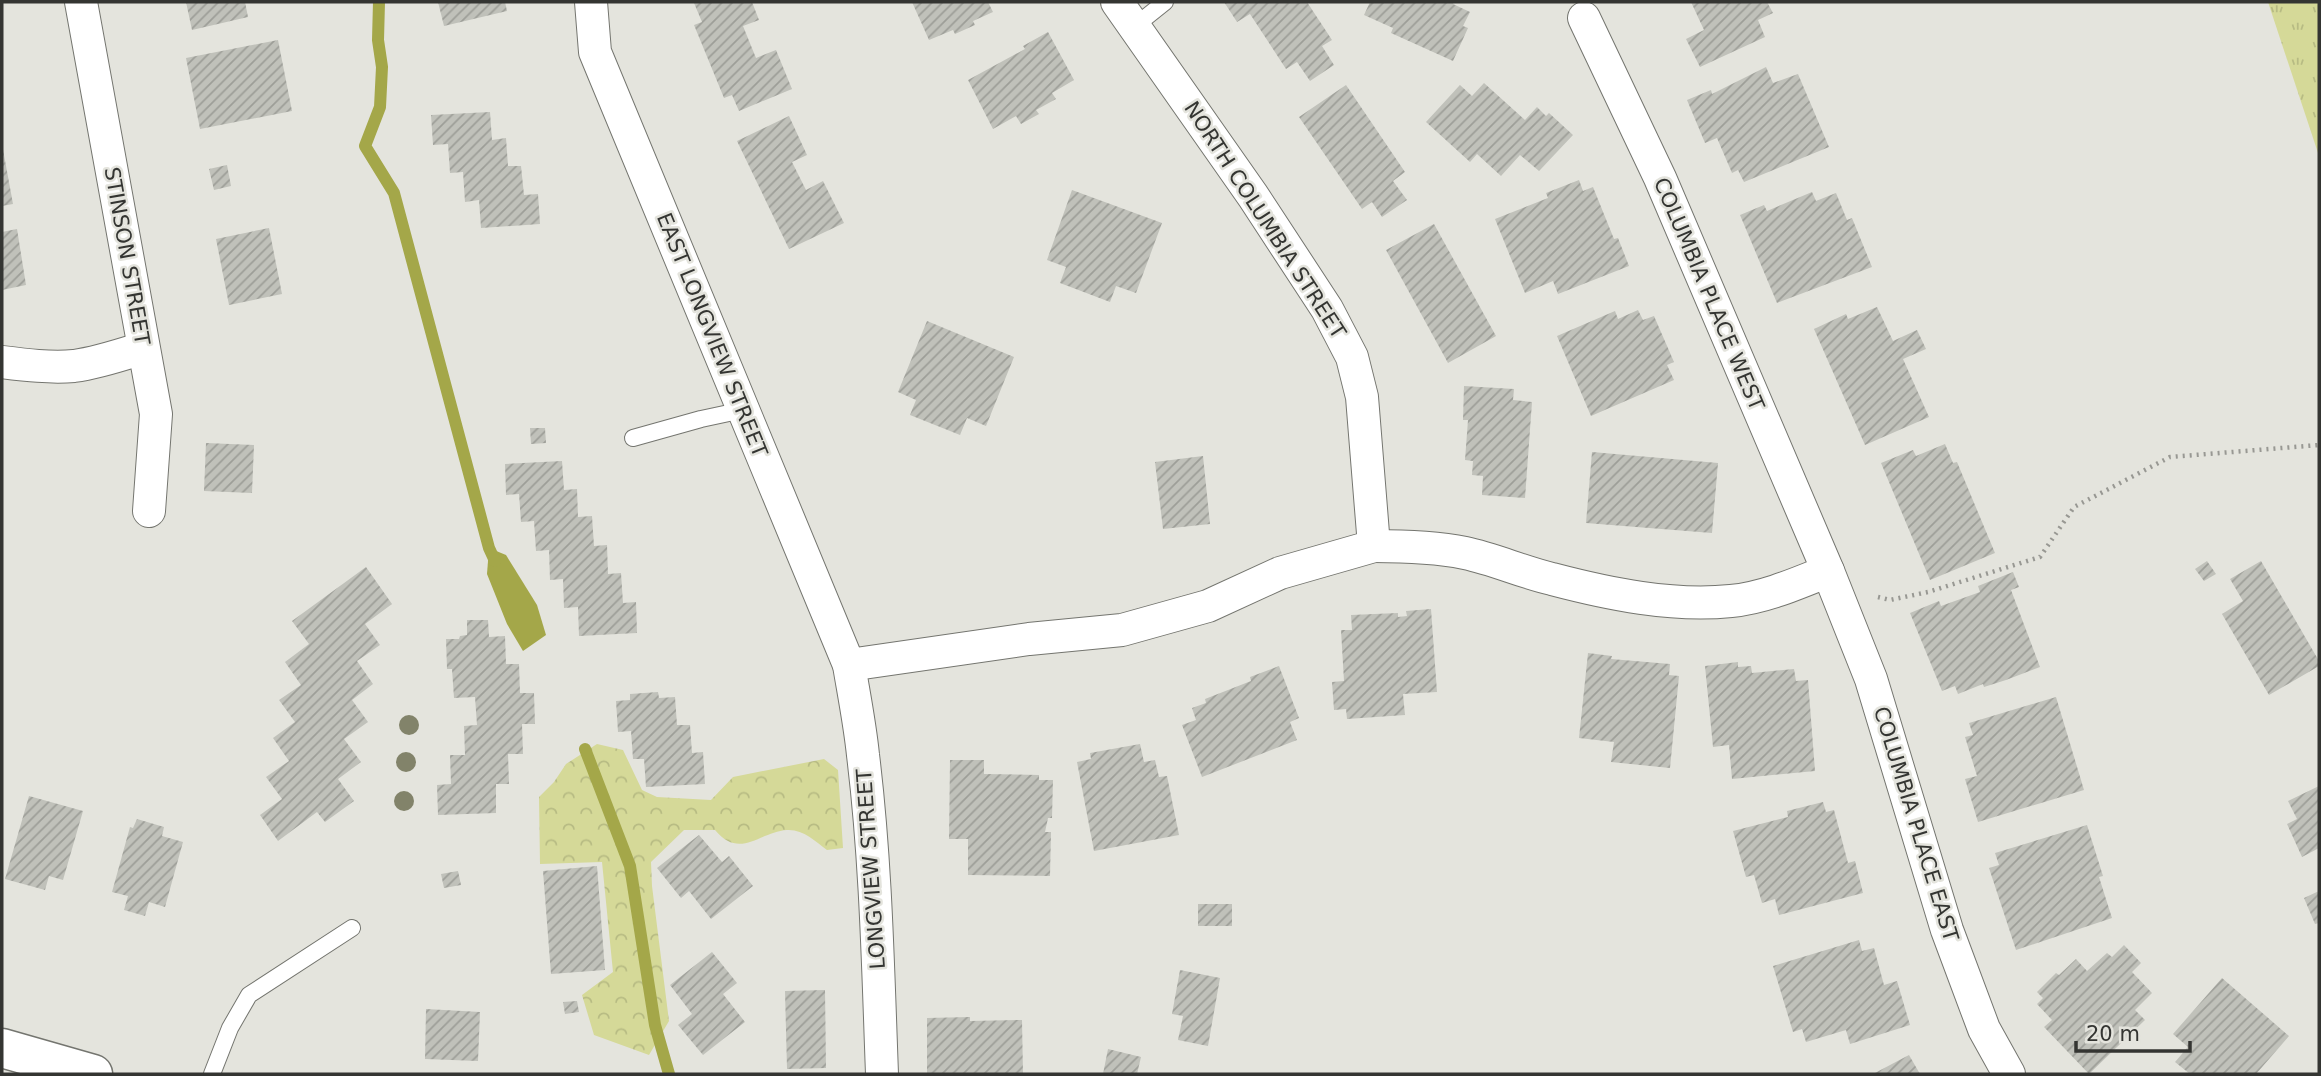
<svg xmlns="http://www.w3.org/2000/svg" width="2321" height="1076" viewBox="0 0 2321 1076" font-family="'DejaVu Sans',sans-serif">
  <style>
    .forest { fill: url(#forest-crowns) }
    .park { fill: url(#park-tufts) }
    .water { fill: #a4a749 }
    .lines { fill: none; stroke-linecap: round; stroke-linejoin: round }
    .stream { stroke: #a4a749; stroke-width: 12 }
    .building { fill: url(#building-hatch) }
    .lane-casing { stroke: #74756f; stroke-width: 18 }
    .street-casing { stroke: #74756f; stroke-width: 34 }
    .primary-casing { stroke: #74756f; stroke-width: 41 }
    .path { stroke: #989893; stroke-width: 4.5; stroke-dasharray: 2 5; stroke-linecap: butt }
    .lane { stroke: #fff; stroke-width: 16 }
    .street { stroke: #fff; stroke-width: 32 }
    .primary { stroke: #fff; stroke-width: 38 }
    .tree { fill: #82836a }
    .labels { text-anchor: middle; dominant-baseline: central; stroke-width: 5; stroke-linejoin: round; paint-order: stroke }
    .street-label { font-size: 21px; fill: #343532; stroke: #e4e4dd }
  </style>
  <defs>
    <pattern id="forest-crowns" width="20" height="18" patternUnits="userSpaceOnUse" patternTransform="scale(1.75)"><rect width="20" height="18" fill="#d5d998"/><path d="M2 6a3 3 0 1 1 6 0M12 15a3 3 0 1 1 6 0" fill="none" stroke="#b7bb83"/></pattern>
    <pattern id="park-tufts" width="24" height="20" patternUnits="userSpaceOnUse" patternTransform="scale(1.75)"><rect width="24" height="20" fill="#d5d998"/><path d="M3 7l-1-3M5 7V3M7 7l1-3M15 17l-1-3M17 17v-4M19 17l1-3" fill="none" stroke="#b7bb83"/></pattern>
    <pattern id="building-hatch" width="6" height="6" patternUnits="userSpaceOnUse" patternTransform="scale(1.75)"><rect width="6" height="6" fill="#c0c1ba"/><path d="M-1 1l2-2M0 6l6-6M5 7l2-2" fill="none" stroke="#9d9e98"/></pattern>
  </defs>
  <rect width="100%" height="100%" fill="#e4e4dd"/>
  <path class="forest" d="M597,744L623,750L642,790L657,797L711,800L733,777L824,759L838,770L843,848L827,850C815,841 803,829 787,830C759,832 740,860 715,830H684L651,862L652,886L669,1021L649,1055L594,1035L582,995L613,972L602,862L540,864L539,797L554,782L566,764Z"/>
  <polygon class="park" points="2268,2 2319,2 2319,156"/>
  <polygon class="water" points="489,548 506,555 537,605 546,635 523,651 507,624 487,574"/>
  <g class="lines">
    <g class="stream">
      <polyline points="379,2 378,40 382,67 380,107 365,146 394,193 489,548 495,561"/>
      <polyline points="585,749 630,866 655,1025 669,1074"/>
    </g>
  </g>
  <g class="building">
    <polygon points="186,2 245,2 248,17 192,30"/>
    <polygon points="438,2 505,2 507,11 444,26"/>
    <polygon points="698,2 752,2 759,20 743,26 756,58 776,50 792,89 739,111 732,95 724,98 694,25 702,22 694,3"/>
    <polygon points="912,2 988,2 993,12 973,21 975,25 955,34 953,30 929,40"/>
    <polygon points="1224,2 1307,2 1332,40 1322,46 1334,65 1310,81 1297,62 1286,69 1250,14 1237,22"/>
    <polygon points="1370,2 1454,2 1453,4 1470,12 1463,26 1468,28 1453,61 1391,33 1393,28 1364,15"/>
    <polygon points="1691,2 1767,2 1773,13 1758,20 1765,37 1700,67 1686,39 1704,30"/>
    <polygon points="1048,32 1074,80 1052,93 1056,99 1036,110 1039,114 1021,124 1016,116 993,129 968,80 1025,49 1023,46"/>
    <polygon points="278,40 292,111 200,129 186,58"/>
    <polygon points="1766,67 1773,83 1798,74 1829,147 1744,182 1738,170 1732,173 1717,138 1705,143 1687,100 1711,90 1712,94"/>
    <polygon points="1484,83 1525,120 1537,107 1546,116 1549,113 1573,135 1539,171 1520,155 1501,176 1477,154 1470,162 1426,122 1460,85 1472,96"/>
    <polygon points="1346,85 1405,172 1393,181 1407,200 1382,217 1372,202 1362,209 1299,117"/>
    <polygon points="490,112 492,140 506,138 508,166 521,166 524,195 538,194 540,224 481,228 479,200 465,202 463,172 450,173 448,144 433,145 431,115"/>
    <polygon points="789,116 807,155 792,162 806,190 823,181 844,223 789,249 737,141"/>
    <polygon points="2,144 13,204 2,206"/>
    <polygon points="227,165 231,186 214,190 209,169"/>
    <polygon points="1579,180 1583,191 1593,187 1614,239 1618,238 1629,266 1558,294 1553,281 1525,293 1495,219 1548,198 1546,193"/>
    <polygon points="1072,190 1162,223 1136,293 1116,286 1110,302 1060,283 1066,267 1047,260"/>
    <polygon points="1812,192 1816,201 1836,193 1847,220 1852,218 1872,267 1777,303 1740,215 1764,205 1767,211"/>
    <polygon points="1434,224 1496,336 1448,363 1386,250"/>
    <polygon points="269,228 282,294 229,305 216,239"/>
    <polygon points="17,229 26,285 2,290 2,232"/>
    <polygon points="1877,307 1893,341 1917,330 1926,349 1903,359 1929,417 1865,445 1814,329 1846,314 1848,319"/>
    <polygon points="1638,310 1643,320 1654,316 1674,362 1667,365 1674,380 1591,416 1557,336 1615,311 1618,319"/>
    <polygon points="927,321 1014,357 986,426 967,418 960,435 910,415 916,400 898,392"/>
    <polygon points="1464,386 1514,389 1513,400 1532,402 1525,498 1482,495 1483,476 1472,475 1473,461 1465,460 1468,420 1463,420"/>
    <polygon points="530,428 545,428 546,443 531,444"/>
    <polygon points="206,443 254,445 252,493 204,491"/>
    <polygon points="1945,444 1953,463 1957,462 1995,553 1930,580 1881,463 1913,450 1916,456"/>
    <polygon points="1592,452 1718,463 1712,533 1586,523"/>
    <polygon points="1203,456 1210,524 1163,529 1155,462"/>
    <polygon points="562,461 564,490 577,489 578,517 592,516 594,546 607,545 608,574 621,573 623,603 636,602 637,633 579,636 578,607 564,608 563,579 550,580 549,550 536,551 534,521 521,522 519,494 506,495 505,464"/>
    <polygon points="2207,561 2216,574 2204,581 2195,569"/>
    <polygon points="2261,561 2319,661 2319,666 2269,695 2222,614 2243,601 2230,579"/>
    <polygon points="366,567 392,604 365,624 380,645 357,661 373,684 352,700 368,722 344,739 361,762 338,779 354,801 325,822 317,812 278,841 260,815 282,799 266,777 289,761 273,738 295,722 279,700 301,685 285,662 309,644 292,621"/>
    <polygon points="2013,572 2019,587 2011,590 2040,667 2006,680 1984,687 1983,684 1958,694 1955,686 1942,691 1910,613 1939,601 1941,606 1980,592 1978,586"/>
    <polygon points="1431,609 1437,692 1403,694 1405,715 1347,719 1346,709 1334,710 1332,682 1344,681 1341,630 1352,630 1351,615 1398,613 1398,617 1407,616 1406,611"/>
    <polygon points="467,620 488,620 489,637 505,636 506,664 519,664 520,693 534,693 535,724 522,724 523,754 508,754 509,784 496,784 496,813 438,815 437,785 451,784 450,755 465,755 464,726 477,725 475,697 454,698 452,669 447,669 446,639 459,639 460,636 467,635"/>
    <polygon points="1588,653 1612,656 1611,659 1670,664 1669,675 1679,676 1670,768 1611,762 1614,742 1579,738"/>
    <polygon points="1738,662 1738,667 1751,666 1752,673 1794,669 1796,681 1808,680 1815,771 1732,779 1729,745 1713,747 1705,666"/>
    <polygon points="1279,666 1299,718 1290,722 1297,740 1202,777 1182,725 1196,720 1192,708 1206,703 1205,699 1251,681 1250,677"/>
    <polygon points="658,692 659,698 675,697 677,725 690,725 692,753 703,752 705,784 646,787 644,759 633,759 631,731 618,732 616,701 630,700 630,694"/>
    <polygon points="2056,697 2084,790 1978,822 1965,779 1977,776 1965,737 1973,735 1969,723"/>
    <polygon points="1140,744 1144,762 1155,760 1159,777 1167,776 1179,835 1094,851 1077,762 1091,759 1090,753"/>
    <polygon points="950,760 984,760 984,774 1039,775 1039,780 1053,780 1052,818 1048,818 1045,832 1051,832 1050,876 968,875 968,839 949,839"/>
    <polygon points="2319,786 2319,848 2302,857 2287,824 2297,819 2288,801"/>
    <polygon points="29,796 83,811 63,880 49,876 45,890 5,879"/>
    <polygon points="1823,802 1826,812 1834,810 1848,863 1855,861 1863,893 1779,915 1775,899 1762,903 1754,875 1746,877 1733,831 1788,817 1787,811"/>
    <polygon points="137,819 164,827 162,836 183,842 165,907 149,902 145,916 124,910 128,896 112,892 130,827 133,828"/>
    <polygon points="2087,825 2103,876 2099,877 2112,918 2016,950 1989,868 1999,865 1995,853"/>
    <polygon points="699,835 722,862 729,856 753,886 711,919 689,891 681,898 657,868"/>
    <polygon points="597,866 605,970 551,974 543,871"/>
    <polygon points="458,871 461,885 444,888 441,874"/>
    <polygon points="2319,891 2319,923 2315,924 2304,898"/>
    <rect x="1198" y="904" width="34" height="22"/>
    <polygon points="1859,940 1862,951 1874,948 1884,985 1897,981 1910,1025 1850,1044 1846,1030 1806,1042 1802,1029 1793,1032 1773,966"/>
    <polygon points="2124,945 2141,963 2132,972 2152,993 2135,1010 2145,1020 2089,1074 2044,1027 2052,1020 2037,1004 2043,998 2037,992 2056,973 2059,975 2076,959 2087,971 2107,953 2112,957"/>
    <polygon points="712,952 737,983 723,994 745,1022 703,1055 678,1025 692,1014 670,985"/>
    <polygon points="1180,970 1220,978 1208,1046 1178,1040 1183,1016 1172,1014"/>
    <polygon points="2222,978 2289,1036 2256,1074 2190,1074 2175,1062 2188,1047 2173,1034"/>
    <polygon points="825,990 826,1068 787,1069 785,991"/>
    <polygon points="577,1001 579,1012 565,1014 563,1002"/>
    <polygon points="426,1009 480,1012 478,1061 425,1059"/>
    <polygon points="970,1017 970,1021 1022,1020 1023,1074 927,1074 927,1018"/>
    <polygon points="1108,1049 1141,1057 1137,1074 1103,1074"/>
    <polygon points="1909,1055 1920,1074 1873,1074"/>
  </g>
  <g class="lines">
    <g class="lane-casing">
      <g id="lane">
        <polyline points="1135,26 1165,2"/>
        <polyline points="633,438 701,419 743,410"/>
        <polyline points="212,1074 230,1028 249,995 352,928"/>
      </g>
    </g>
    <g class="street-casing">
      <g id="street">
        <polyline points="81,2 156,414 149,511"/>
        <path d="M591,2L595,52L849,665C854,695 860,725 863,755C876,861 878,968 882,1074"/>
        <polyline points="1584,18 1660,178 1828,571 1871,679 1947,930 1984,1029 2009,1074"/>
        <path d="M2,362C26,365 50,368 74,366C97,363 121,355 143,348"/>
        <path d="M1374,546C1405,546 1435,547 1465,553C1494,559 1522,572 1552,579C1609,594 1672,607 1731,601C1764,598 1798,583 1828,571"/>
        <polyline points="849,665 1029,639 1122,630 1208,606 1280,573 1374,546 1362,397 1352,357 1327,309 1253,196 1117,2"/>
      </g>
    </g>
    <g class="primary-casing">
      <polyline id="primary" points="2,1048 93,1074"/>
    </g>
    <polyline class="path" points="1878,597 1890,600 1928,592 2040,557 2074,507 2170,457 2319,445"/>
    <use href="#lane" class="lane"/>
    <use href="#street" class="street"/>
    <use href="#primary" class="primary"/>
  </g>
  <g class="tree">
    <circle cx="409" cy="725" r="10"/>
    <circle cx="406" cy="762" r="10"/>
    <circle cx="404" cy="801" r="10"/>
  </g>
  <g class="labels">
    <g class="street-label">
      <text transform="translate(1265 220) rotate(57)">NORTH COLUMBIA STREET</text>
      <text transform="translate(127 256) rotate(80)">STINSON STREET</text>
      <text transform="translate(1709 294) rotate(67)">COLUMBIA PLACE WEST</text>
      <text transform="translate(712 335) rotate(68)">EAST LONGVIEW STREET</text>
      <text transform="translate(1916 824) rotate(73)">COLUMBIA PLACE EAST</text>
      <text transform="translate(871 869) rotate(-94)">LONGVIEW STREET</text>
    </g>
  </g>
  <rect width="2321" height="1076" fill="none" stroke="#343532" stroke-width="7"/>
  <path d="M2076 1041v10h114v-10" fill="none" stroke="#343532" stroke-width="3.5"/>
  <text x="2086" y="1041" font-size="21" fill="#343532" stroke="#e4e4dd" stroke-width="5" paint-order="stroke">20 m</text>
</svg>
